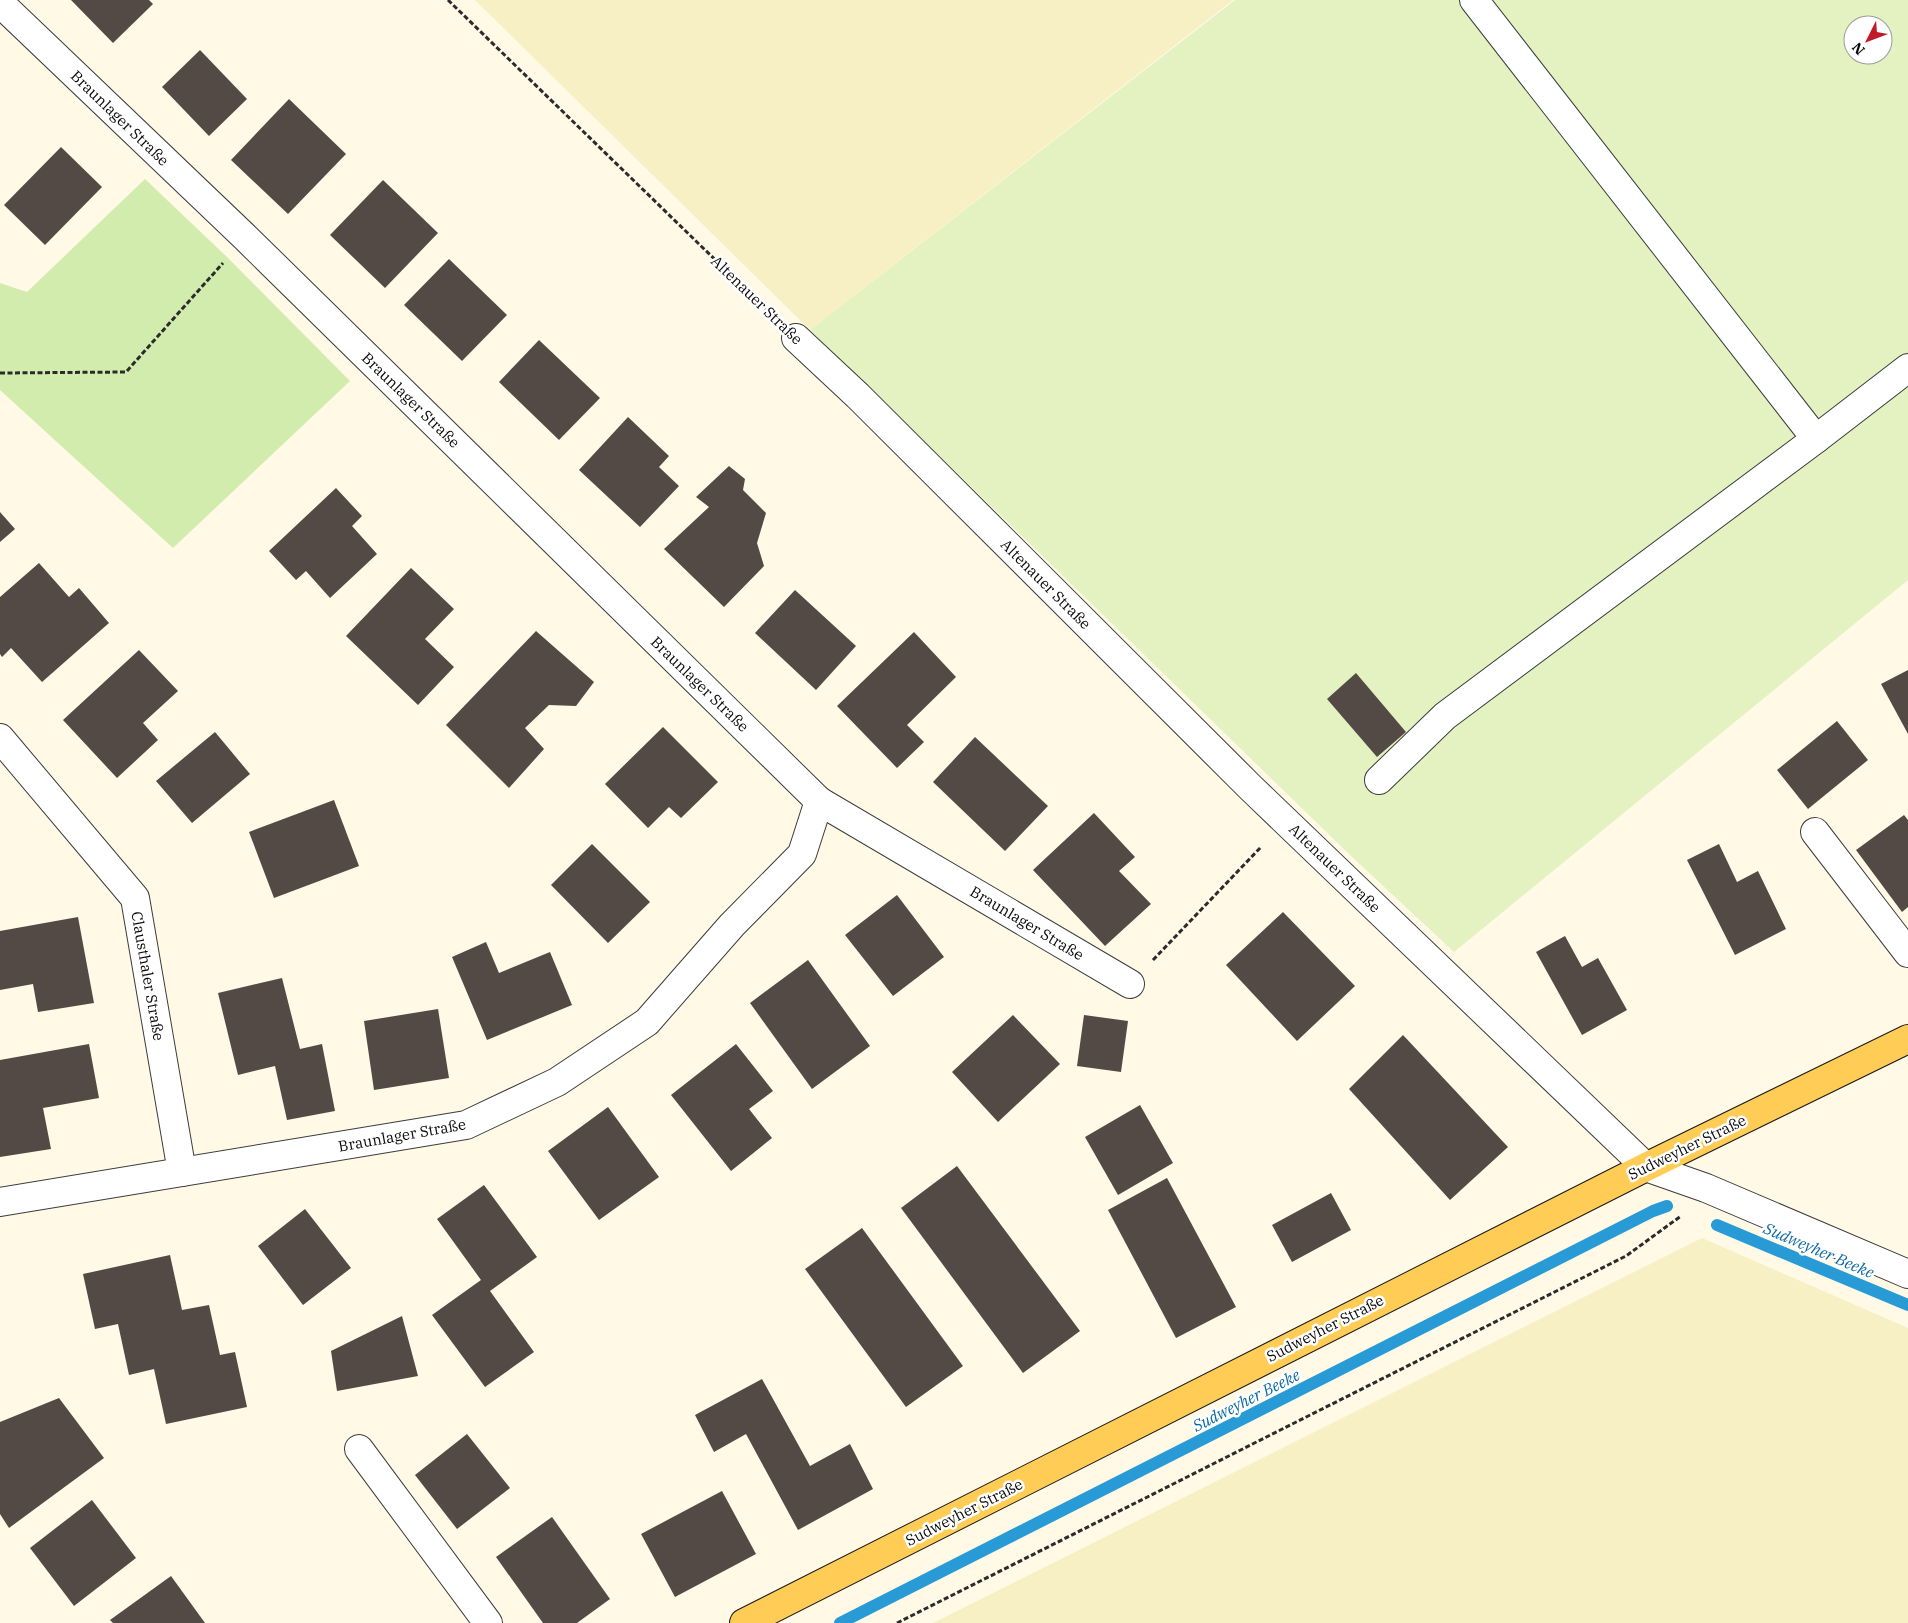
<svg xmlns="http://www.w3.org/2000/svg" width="1908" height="1623" viewBox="0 0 1908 1623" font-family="'IBM Plex Serif',serif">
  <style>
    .farmland { fill: #f7f0c4 }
    .green { fill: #d1ecad }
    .pitch { fill: #e3f2c0; fill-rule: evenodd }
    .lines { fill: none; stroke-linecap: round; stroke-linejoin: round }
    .stream { stroke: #289bd7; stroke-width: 12 }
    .building { fill: #534a45 }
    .minor-casing { stroke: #3c3c3c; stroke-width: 30 }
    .major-casing { stroke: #1a1a1a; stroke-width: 30 }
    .path { stroke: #2b2b2b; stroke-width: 3; stroke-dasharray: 5 2.5; stroke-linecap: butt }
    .minor { stroke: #fff; stroke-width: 28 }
    .major { stroke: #ffcd56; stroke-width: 28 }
    .labels { text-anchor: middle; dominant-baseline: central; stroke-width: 5; stroke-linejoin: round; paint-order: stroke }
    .street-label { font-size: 15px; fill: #090909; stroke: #fff }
    .water-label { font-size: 16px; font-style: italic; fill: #0b69a3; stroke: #fff }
  </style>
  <rect width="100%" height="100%" fill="#fff9e6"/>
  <g class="farmland">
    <polygon points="475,0 1233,0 810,330"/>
    <polygon points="1702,1238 1908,1328 1908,1623 933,1623"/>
  </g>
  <polygon class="green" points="145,179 228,258 350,381 173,548 0,390 0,283 27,292"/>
  <path class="pitch" d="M1235,0H1908V580L1454,952L1350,855L810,330ZM1853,25H1883V55H1853Z"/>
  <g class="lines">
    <g class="stream">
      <polyline points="1717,1225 1908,1305"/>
      <polyline points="840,1623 1653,1211 1667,1206"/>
    </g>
  </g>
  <g class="building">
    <polygon points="71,0 149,0 153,4 113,43"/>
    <polygon points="200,50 247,99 209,136 162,87"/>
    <polygon points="289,99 346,154 288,214 231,160"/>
    <polygon points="61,147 102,187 45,245 4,205"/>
    <polygon points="383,180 438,233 385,288 330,235"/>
    <polygon points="449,259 507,315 462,361 404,305"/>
    <polygon points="539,340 600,398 559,440 499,382"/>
    <polygon points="628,417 669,456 659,467 679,486 640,527 579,470"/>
    <polygon points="729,466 745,479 743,490 766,513 757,543 764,566 724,607 664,549 709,507 696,497"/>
    <polygon points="336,488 362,516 352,526 377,554 330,598 306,571 296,580 269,551"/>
    <polygon points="0,512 15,529 0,542"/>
    <polygon points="39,563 69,597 79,588 109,623 42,682 11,648 2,657 0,654 0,597"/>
    <polygon points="411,568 454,609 425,639 454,667 418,705 346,636"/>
    <polygon points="795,590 856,646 816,690 755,633"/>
    <polygon points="536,631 594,682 576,706 549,705 525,728 544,749 509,788 446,725"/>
    <polygon points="914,632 956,677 907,725 924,742 897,768 837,706"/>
    <polygon points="139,650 178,691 143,723 158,740 117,778 63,720"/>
    <polygon points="1908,670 1908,734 1881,684"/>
    <polygon points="1356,673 1406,732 1377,757 1327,699"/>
    <polygon points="1837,721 1868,760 1808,809 1777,770"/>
    <polygon points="663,727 718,782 681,818 669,807 648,828 605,784"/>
    <polygon points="215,732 250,774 192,823 156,781"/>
    <polygon points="975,737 1048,806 1005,851 933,782"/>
    <polygon points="334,800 359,866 274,898 249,832"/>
    <polygon points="1094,813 1135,857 1119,871 1151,904 1105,946 1033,870"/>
    <polygon points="1904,815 1908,820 1908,907 1902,912 1856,850"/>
    <polygon points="592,844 650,902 608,943 551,885"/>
    <polygon points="1719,844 1737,882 1758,871 1786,929 1735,955 1687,860"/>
    <polygon points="897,895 944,957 893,996 845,935"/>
    <polygon points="1283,912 1355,986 1297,1041 1226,965"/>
    <polygon points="78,917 94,1003 38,1012 33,984 0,990 0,931"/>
    <polygon points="1565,936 1582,967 1598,958 1627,1010 1582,1035 1536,952"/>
    <polygon points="486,942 499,973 550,952 572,1005 487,1040 452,957"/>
    <polygon points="808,960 870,1046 812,1089 750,1003"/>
    <polygon points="282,978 300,1049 322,1044 335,1111 287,1120 275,1066 238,1075 218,993"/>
    <polygon points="438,1009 449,1078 374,1090 364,1021"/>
    <polygon points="1013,1015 1060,1064 998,1122 952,1072"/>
    <polygon points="1084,1015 1128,1021 1121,1072 1077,1066"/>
    <polygon points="1403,1035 1508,1147 1450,1200 1349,1089"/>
    <polygon points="89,1044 99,1098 43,1108 51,1149 0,1157 0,1060"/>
    <polygon points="736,1044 773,1091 749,1109 772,1138 731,1171 671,1095"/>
    <polygon points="1140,1105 1173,1163 1118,1195 1085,1137"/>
    <polygon points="608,1107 659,1177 599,1220 548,1151"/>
    <polygon points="957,1166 1080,1331 1023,1373 901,1208"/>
    <polygon points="1167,1178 1236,1307 1176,1338 1108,1210"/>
    <polygon points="484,1185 537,1257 490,1291 534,1352 485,1387 432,1315 481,1280 437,1219"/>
    <polygon points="1331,1193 1351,1230 1292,1262 1272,1225"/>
    <polygon points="305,1209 351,1268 303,1305 258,1246"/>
    <polygon points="862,1228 963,1366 906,1407 805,1269"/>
    <polygon points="170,1255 182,1310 209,1305 220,1355 235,1352 247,1407 166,1424 154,1369 129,1375 118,1324 95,1329 83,1274"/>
    <polygon points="402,1316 418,1376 337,1391 331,1351"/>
    <polygon points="762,1379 810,1466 850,1444 873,1489 798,1530 746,1434 714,1452 695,1415"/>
    <polygon points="59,1398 104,1458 9,1528 0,1514 0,1422"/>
    <polygon points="467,1434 510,1488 457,1529 415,1475"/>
    <polygon points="722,1491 756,1554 675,1597 641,1534"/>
    <polygon points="92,1500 136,1558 74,1606 30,1548"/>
    <polygon points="552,1517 610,1599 577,1623 543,1623 496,1557"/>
    <polygon points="171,1576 205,1623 113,1623 110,1620"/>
  </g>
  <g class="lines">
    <g class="minor-casing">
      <g id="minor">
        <polyline points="1474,0 1816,439"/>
        <polyline points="0,3 246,238 819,801 802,854 732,925 647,1022 557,1082 466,1125 0,1202"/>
        <polyline points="796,338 858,396 1251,788 1646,1167 1706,1188 1908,1274"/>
        <polyline points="0,738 135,898 182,1172"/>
        <polyline points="1379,780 1445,716 1816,439 1908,368"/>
        <polyline points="819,801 1130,984"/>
        <polyline points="1815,832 1908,953"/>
        <polyline points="359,1449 488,1623"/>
      </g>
    </g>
    <g class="major-casing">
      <polyline id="major" points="744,1623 1646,1167 1908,1039"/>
    </g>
    <g class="path">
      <polyline points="448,0 772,315"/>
      <polyline points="0,373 126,372 223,263"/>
      <polyline points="1153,960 1261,847"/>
      <polyline points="897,1623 1626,1256 1681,1216"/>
    </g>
    <use href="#minor" class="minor"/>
    <use href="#major" class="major"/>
  </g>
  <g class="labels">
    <g class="street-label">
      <text transform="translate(120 118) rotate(44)">Braunlager Straße</text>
      <text transform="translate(757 300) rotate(44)">Altenauer Straße</text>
      <text transform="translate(411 400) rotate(44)">Braunlager Straße</text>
      <text transform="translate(1046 584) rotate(45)">Altenauer Straße</text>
      <text transform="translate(700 684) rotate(44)">Braunlager Straße</text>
      <text transform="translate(1335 868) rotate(44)">Altenauer Straße</text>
      <text transform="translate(1027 923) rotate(31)">Braunlager Straße</text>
      <text transform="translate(148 976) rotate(80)">Clausthaler Straße</text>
      <text transform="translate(402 1135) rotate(-10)">Braunlager Straße</text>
      <text transform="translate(1687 1147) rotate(-26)">Sudweyher Straße</text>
      <text transform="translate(1325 1328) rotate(-27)">Sudweyher Straße</text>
      <text transform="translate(964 1512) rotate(-27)">Sudweyher Straße</text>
    </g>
    <g class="water-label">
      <text transform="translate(1819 1250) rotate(23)">Sudweyher Beeke</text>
      <text transform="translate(1246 1400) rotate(-27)">Sudweyher Beeke</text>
    </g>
  </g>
  <g transform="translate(1868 40) rotate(228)"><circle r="24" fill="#ffffff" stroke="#9d9d9d"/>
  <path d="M0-4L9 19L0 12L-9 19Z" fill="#c2192a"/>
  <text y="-8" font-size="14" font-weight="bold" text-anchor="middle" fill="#090909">N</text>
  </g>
</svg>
